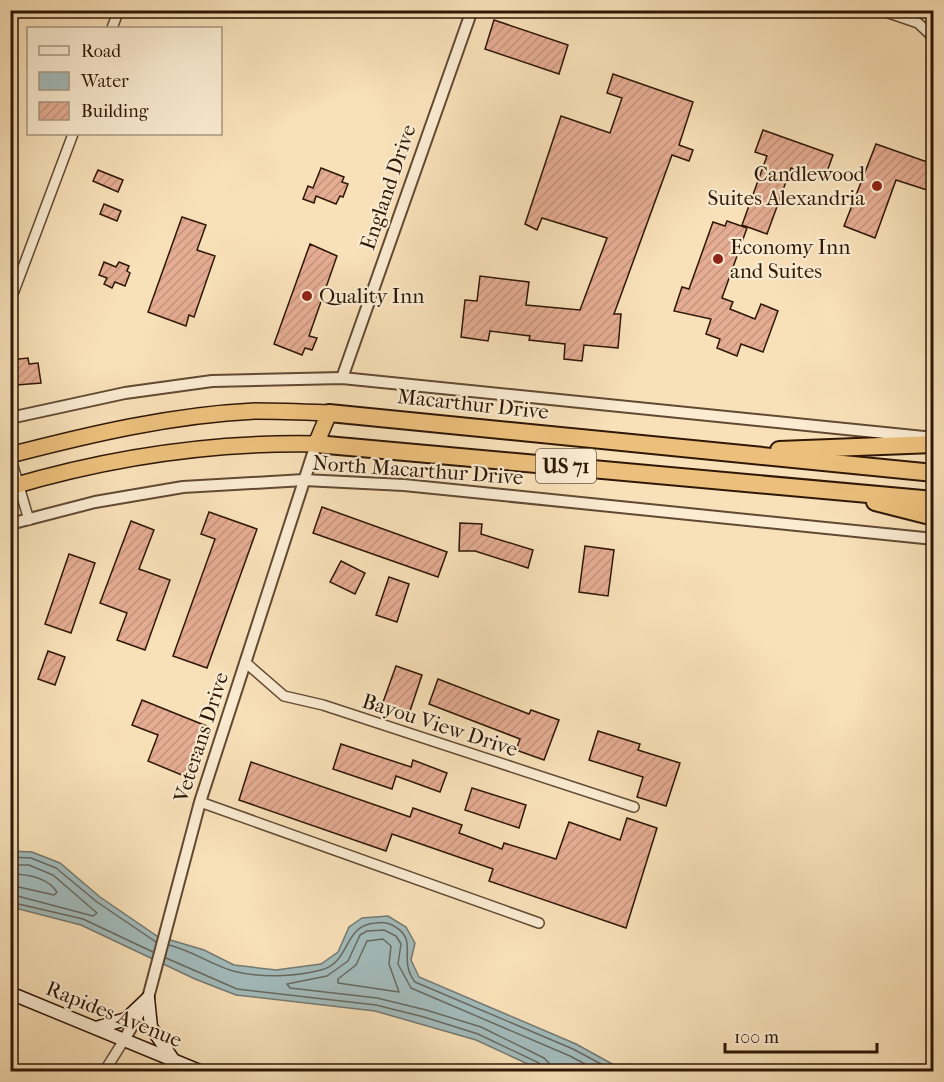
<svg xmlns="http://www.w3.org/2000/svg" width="944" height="1082" viewBox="0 0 944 1082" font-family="'IM FELL French Canon',serif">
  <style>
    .water { fill: #a2baba; stroke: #747972; stroke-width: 1.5 }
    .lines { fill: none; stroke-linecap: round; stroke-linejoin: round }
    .shore { stroke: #686860; stroke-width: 1.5 }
    .building { fill: url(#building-hatch); stroke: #2f1706; stroke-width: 1.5 }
    .minor-casing { stroke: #614932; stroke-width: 12 }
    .tertiary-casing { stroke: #614932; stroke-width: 14 }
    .secondary-casing { stroke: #2f1706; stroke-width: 15 }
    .trunk-casing { stroke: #2f1706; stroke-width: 18 }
    .motorway-casing { stroke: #2f1706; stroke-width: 20 }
    .minor { stroke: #faebd1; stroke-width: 9 }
    .tertiary { stroke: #faebd1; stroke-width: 10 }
    .secondary { stroke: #faebd1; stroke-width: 12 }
    .trunk { stroke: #ecc07c; stroke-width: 15 }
    .motorway { stroke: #ecc07c; stroke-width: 16 }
    .poi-dot { fill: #8f2418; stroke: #faebd1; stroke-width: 2 }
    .labels { text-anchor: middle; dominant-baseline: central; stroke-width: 4.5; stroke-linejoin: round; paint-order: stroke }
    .shield { fill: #faebd1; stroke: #6c5743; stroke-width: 1.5 }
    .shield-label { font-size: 20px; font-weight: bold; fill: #2f1706 }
    .poi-label { font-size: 21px; fill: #2f1706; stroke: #faebd1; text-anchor: start }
    .street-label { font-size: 21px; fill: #2f1706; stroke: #faebd1 }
  </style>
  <defs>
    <pattern id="building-hatch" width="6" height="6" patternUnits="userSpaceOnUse" patternTransform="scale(1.5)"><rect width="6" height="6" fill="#e4ac92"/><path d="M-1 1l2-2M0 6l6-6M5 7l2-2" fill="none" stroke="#c4937c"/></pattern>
  </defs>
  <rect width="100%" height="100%" fill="#f8e0b8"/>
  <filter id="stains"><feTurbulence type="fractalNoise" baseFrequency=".00333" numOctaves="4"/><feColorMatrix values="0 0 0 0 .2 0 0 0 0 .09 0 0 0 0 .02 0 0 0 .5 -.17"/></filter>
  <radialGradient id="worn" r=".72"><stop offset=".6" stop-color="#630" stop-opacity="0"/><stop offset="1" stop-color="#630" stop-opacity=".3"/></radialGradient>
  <polygon class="water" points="10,851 32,852 60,863 100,897 157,936 204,950 234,965 276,970 321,964 338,952 349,927 362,918 388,916 406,927 415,943 411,960 419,977 576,1044 625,1071 543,1071 476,1040 375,1011 236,995 195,979 81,925 11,907"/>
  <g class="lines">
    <g class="shore">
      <polyline points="10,857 31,858 56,868 97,902 156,942"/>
      <polyline points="10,865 29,865 53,875 97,913 93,916 10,894"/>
      <path d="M10,874C27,874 47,877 57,892L54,895L10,885"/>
      <polyline points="10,902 83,919 153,952"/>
      <polygon points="383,939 391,946 389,964 399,992 338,983 338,979 356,965 367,941"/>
      <path d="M169,945C193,951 212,965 233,971C260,978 294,977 321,970C352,962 342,925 376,923C381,922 385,922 390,924C422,939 396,957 415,982L573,1049L616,1072"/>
      <polyline points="166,958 237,989 376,1005 424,1017 478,1034 539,1063 543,1072"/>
      <polyline points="551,1072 549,1063 544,1058 481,1027 426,1010 377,998 290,988 287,984 327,976 348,961 360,935 367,931 384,930 396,936 401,944 398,964 411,988 570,1056 600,1072"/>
    </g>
  </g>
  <g class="building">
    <polygon points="494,20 568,45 559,74 485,49"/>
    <polygon points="613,74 693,102 679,145 693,150 689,161 672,155 614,314 621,314 618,348 584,345 582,361 564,359 565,344 529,340 530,336 490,331 488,341 461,337 465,300 477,301 480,276 529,282 526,305 580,310 607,238 542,218 537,230 525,224 561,116 610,133 622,98 607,93"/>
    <polygon points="763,130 833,155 824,180 791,168 767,234 742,225 767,156 755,152"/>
    <polygon points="876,144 933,164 933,192 896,180 875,238 844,226"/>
    <polygon points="321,168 344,177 342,182 348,184 343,197 340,196 336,204 316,196 314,203 303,199 308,186 313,188"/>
    <polygon points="98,170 123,180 118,192 93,181"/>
    <polygon points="104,204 121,211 117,221 100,214"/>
    <polygon points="182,217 206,225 197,250 215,256 194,317 189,315 186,326 148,312"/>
    <polygon points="727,221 747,228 722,298 733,302 730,309 755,319 761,304 778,311 763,352 741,344 737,356 717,348 720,339 706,334 711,319 674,311 682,287 689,289 713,222 725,226"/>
    <polygon points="310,244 337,256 309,336 317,338 312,350 305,348 302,355 274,344"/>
    <polygon points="104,262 116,267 119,262 129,266 127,271 130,273 125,286 115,282 112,288 104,284 107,278 99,275"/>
    <polygon points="28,358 29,364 38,363 41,383 17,385 16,374 10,374 10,360"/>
    <polygon points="322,507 447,552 438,577 313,533"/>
    <polygon points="209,512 257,529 207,668 173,656 215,539 201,534"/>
    <polygon points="131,521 154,530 139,569 170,580 145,650 117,640 127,613 100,603"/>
    <polygon points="460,523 482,524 481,534 533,550 528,568 475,551 459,551"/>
    <polygon points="585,546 614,550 608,596 579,592"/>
    <polygon points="69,554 95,563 71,633 45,624"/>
    <polygon points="341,561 365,573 355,594 330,582"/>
    <polygon points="389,577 409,584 397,622 376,615"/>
    <polygon points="48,651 65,657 55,685 38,679"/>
    <polygon points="396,666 422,675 409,714 382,705"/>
    <polygon points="438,679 529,714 531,710 559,720 544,760 516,750 520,739 429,704"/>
    <polygon points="142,700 209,727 189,778 148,761 158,735 132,725"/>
    <polygon points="598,731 640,744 638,750 680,763 666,806 637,797 643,777 589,760"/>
    <polygon points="341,744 411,767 413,760 447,773 440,792 396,776 392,789 333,769"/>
    <polygon points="251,762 410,817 413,808 462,825 459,833 502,849 504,843 556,859 569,822 620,840 627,818 657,828 626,928 489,881 493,869 392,834 386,851 239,800"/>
    <polygon points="472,788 526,805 519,828 465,810"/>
  </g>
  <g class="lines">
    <g class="minor-casing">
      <g id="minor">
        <polyline points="880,10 918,23 934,38"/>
        <polyline points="112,28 119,10"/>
        <polyline points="10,302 73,134"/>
        <polyline points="10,456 29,520"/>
        <polyline points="245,662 284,696 323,705 634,807"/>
        <polyline points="200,802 539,923"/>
        <polyline points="104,1072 124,1040"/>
      </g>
    </g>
    <g class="tertiary-casing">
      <g id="tertiary">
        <polyline points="342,378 472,10"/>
        <polyline points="10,418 125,393 212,381 342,378 934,438"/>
        <polyline points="10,524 95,502 183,487 304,480 404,485 934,539"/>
        <polyline points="124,1040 148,998 200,802 316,444"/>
      </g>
    </g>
    <g class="secondary-casing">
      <g id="secondary">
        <polyline points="10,993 202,1072"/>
        <polyline points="148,998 151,1027 172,1058"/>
        <polyline points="96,1028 126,1019 148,998"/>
      </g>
    </g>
    <g class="trunk-casing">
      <path id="trunk" d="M10,455C91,434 172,415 255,411C279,411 304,412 329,413L316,444C211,442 111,457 10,487"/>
    </g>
    <g class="motorway-casing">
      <g id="motorway">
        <polyline points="329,413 934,473"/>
        <polyline points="316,444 934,500"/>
        <polyline points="779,450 934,444"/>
        <polyline points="875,502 934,517"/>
      </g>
    </g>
    <use href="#minor" class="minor"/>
    <use href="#tertiary" class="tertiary"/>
    <use href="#secondary" class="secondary"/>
    <use href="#trunk" class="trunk"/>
    <use href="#motorway" class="motorway"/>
  </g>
  <g class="poi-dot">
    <circle cx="877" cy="186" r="6"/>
    <circle cx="718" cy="259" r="6"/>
    <circle cx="307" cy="296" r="6"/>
  </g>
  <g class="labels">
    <rect class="shield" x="536" y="449" width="60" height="34" rx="4.5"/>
    <g class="shield-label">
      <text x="566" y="466">US 71</text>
    </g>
    <g class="poi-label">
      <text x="865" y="174" text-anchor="end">Candlewood<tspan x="865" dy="24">Suites Alexandria</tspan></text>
      <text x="730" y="247">Economy Inn<tspan x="730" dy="24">and Suites</tspan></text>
      <text x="319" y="296">Quality Inn</text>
    </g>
    <g class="street-label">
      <text transform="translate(388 187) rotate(-71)">England Drive</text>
      <text transform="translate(473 404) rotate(6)">Macarthur Drive</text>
      <text transform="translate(418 470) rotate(4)">North Macarthur Drive</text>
      <text transform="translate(440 725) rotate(18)">Bayou View Drive</text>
      <text transform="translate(201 737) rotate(-72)">Veterans Drive</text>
      <text transform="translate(114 1014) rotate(22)">Rapides Avenue</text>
    </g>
  </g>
  <rect width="944" height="1082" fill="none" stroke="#f8e0b8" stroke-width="36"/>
  <rect x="12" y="12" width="920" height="1058" fill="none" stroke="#2f1706" stroke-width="3"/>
  <rect x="18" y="18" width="908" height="1046" fill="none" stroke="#2f1706" stroke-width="1.5"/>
  <rect x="27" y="27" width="195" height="108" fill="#faebd1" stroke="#a99680" stroke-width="1.5"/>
  <rect x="39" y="46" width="30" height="9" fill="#faebd1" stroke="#a99680" stroke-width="1.5"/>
  <text x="81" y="57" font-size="18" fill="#2f1706">Road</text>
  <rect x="39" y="72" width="30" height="18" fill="#a2baba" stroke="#a99680" stroke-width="1.5"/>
  <text x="81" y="87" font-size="18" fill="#2f1706">Water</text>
  <rect x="39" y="102" width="30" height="18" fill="url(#building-hatch)" stroke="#a99680" stroke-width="1.5"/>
  <text x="81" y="117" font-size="18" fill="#2f1706">Building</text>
  <path d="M725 1043v9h152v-9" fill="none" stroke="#2f1706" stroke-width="3"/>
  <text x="734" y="1043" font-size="18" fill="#2f1706" stroke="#faebd1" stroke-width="4.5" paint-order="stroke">100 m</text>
  <rect width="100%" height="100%" filter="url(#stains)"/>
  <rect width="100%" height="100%" fill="url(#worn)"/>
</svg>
